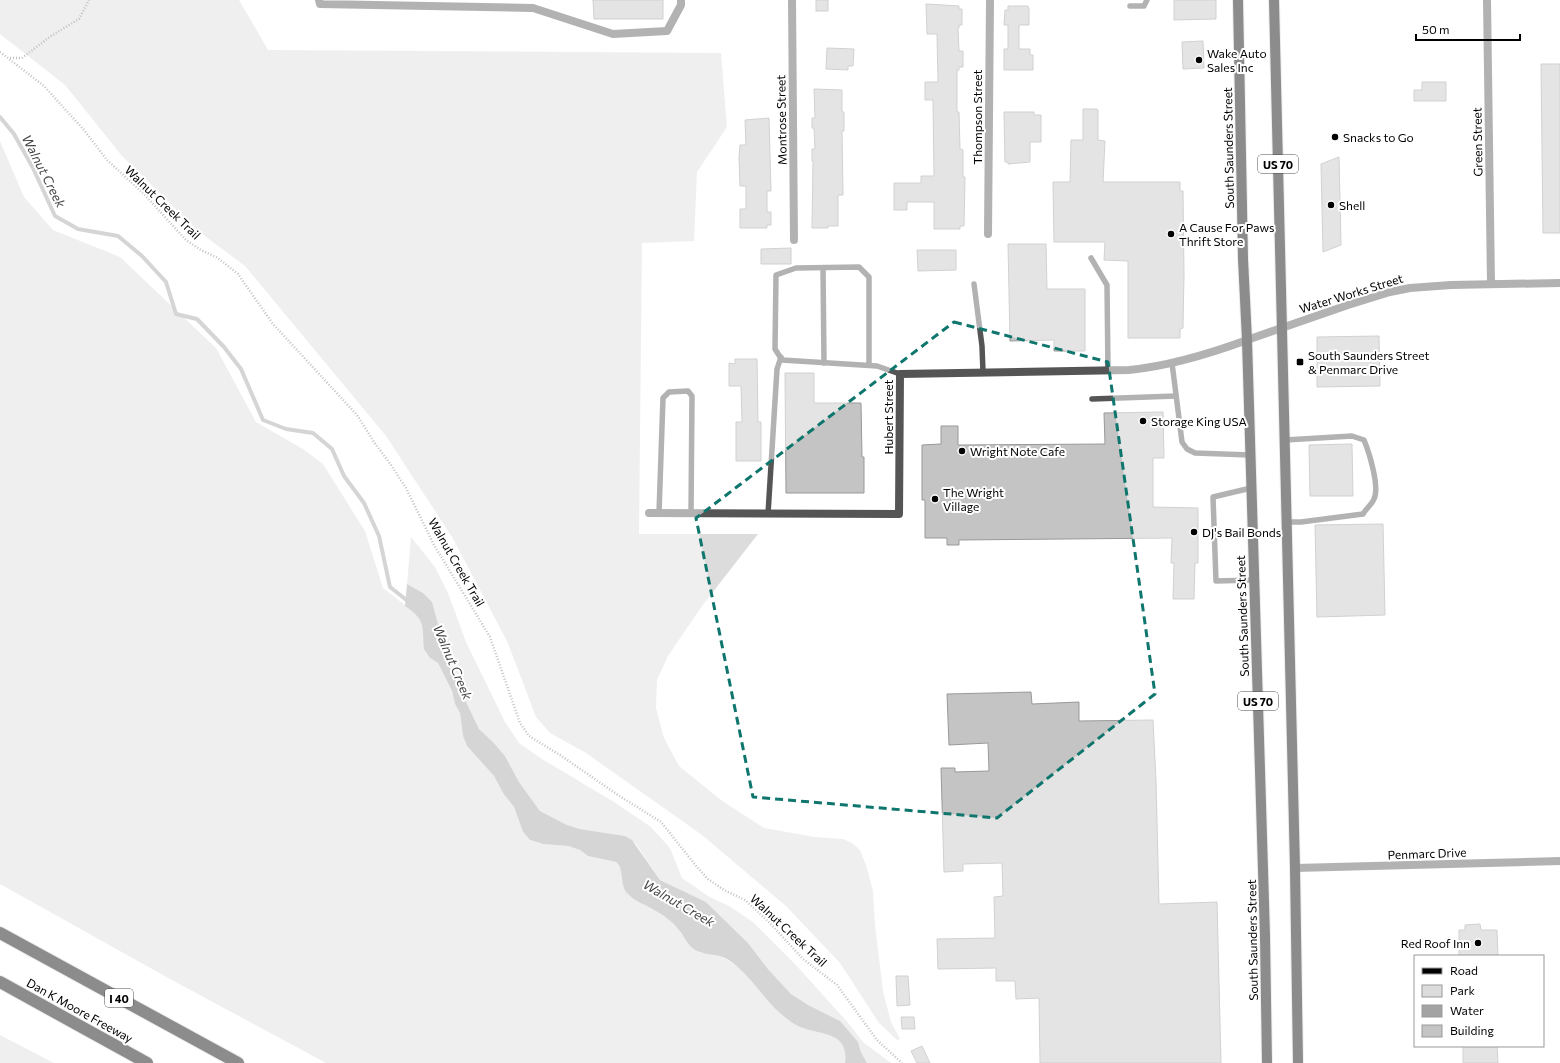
<svg xmlns="http://www.w3.org/2000/svg" width="1560" height="1063" viewBox="0 0 1560 1063" font-family="Commissioner,sans-serif">
  <style>
    .green { fill: #dcdcdc }
    .water { fill: #a3a3a3 }
    .lines { fill: none; stroke-linecap: round; stroke-linejoin: round }
    .stream { stroke: #a3a3a3; stroke-width: 4 }
    .building { fill: #c4c4c4; stroke: #999 }
    .primary-casing { stroke: #dbdbdb; stroke-width: 12 }
    .motorway-casing { stroke: #dbdbdb; stroke-width: 14 }
    .path { stroke: #777; stroke-width: 2.5; stroke-dasharray: 1 2; stroke-linecap: butt }
    .service { stroke: #555; stroke-width: 5.5 }
    .minor { stroke: #555; stroke-width: 8 }
    .tertiary { stroke: #555; stroke-width: 8 }
    .primary { stroke: #000; stroke-width: 10 }
    .motorway { stroke: #000; stroke-width: 12 }
    .marked { fill: none; stroke: #0f766e; stroke-width: 3; stroke-dasharray: 8 5; stroke-linejoin: round }
    .poi-dot { fill: #000; stroke: #fff; stroke-width: 1.5 }
    .labels { text-anchor: middle; dominant-baseline: central; stroke-width: 4; stroke-linejoin: round; paint-order: stroke }
    .shield { fill: #fff; stroke: #4c4c4c; stroke-width: 1 }
    .shield-label { font-size: 11px; font-weight: bold; fill: #000 }
    .poi-label { font-size: 12px; fill: #000; stroke: #fff; text-anchor: start }
    .street-label { font-size: 12px; fill: #000; stroke: #fff }
    .water-label { font-size: 13px; font-style: italic; fill: #444; stroke: #fff }
  </style>
  <rect width="100%" height="100%" fill="#fff"/>
  <g class="green">
    <polygon points="0,0 239,0 268,50 721,53 727,127 697,172 694,241 642,243 639,534 758,534 702,606 668,656 657,680 656,708 664,738 679,766 721,800 764,828 815,837 843,839 852,843 860,850 867,868 873,891 875,925 883,991 891,1022 900,1039 897,1040 879,1023 840,963 786,906 702,835 586,753 550,733 536,717 507,641 452,537 386,436 245,266 198,231 122,156 65,85 0,34"/>
    <path d="M0,141L24,197L53,230L120,257L216,348L256,422L303,449L323,464L365,531L383,588L419,616L421,622L430,658L438,663L452,691L455,704L460,713L463,736L467,746L494,776L503,793L514,807L523,832L530,840L543,844L568,846L580,850L588,856L616,862L619,865L638,901L654,910L671,921L679,930L693,949L701,953L715,954L726,959L739,968L757,987L773,1006L837,1038C846,1046 847,1052 845,1063H326L170,979L0,884Z"/>
    <polygon points="411,537 435,567 448,593 466,642 505,722 519,743 542,759 614,802 651,827 670,848 682,878 708,896 729,906 753,922 795,964 849,1024 863,1042 891,1063 867,1063 861,1052 858,1042 791,994 768,969 748,943 706,902 660,880 636,844 625,836 580,829 567,825 540,811 519,782 505,756 493,742 479,729 450,668 445,651 423,593 407,584"/>
    <polygon points="0,1035 54,1063 0,1063"/>
  </g>
  <path class="water" d="M407,584L423,593L432,602L450,668L479,729L493,742L505,756L519,782L540,811L567,825L580,829L625,836L632,840L660,880L706,902L748,943L768,969L791,994L808,1005L840,1021L858,1042L861,1052L867,1063H845C849,1033 824,1035 803,1028C794,1025 787,1019 780,1013C761,996 749,973 727,959C717,953 705,956 695,950C687,945 684,935 678,929C672,921 663,915 654,910C646,905 636,902 628,894C619,886 625,869 616,862L588,856L580,850L568,846L543,844L530,840L523,832L514,807L503,793L494,776L467,746L463,736L460,713L455,704L452,691L438,663L430,658L424,649C422,626 426,620 405,606Z"/>
  <g class="lines">
    <polyline class="stream" points="0,117 14,134 33,168 55,216 78,229 118,236 142,256 166,282 176,314 197,319 224,347 241,369 263,420 286,429 313,433 332,449 344,476 364,503 379,536 390,587 409,602"/>
  </g>
  <g class="building">
    <polygon points="593,0 663,0 663,19 594,19"/>
    <rect x="816" y="0" width="12" height="11"/>
    <polygon points="1174,0 1216,0 1216,19 1174,20"/>
    <polygon points="926,4 959,6 959,9 962,9 962,25 959,25 959,28 958,28 959,51 963,51 963,67 959,67 959,70 957,70 957,112 959,112 960,149 963,150 963,177 965,177 964,226 960,226 960,229 934,229 934,202 907,202 907,210 894,210 894,183 921,183 921,176 934,176 933,100 925,100 925,82 938,82 937,34 927,34"/>
    <polygon points="1008,6 1028,6 1029,9 1029,25 1019,25 1019,49 1030,49 1030,55 1033,55 1033,70 1004,70 1004,49 1008,49 1008,25 1004,25 1005,10 1008,10"/>
    <polygon points="1203,41 1204,68 1183,69 1182,42"/>
    <polygon points="827,48 854,49 853,66 848,66 848,70 826,69"/>
    <polygon points="1541,64 1560,64 1560,233 1543,233"/>
    <polygon points="1422,82 1446,82 1446,101 1414,101 1414,90 1422,90"/>
    <polygon points="814,89 842,90 842,112 844,112 844,131 842,131 843,195 838,195 838,226 828,226 828,228 812,228 813,161 812,161 812,149 815,149 814,128 812,128 812,118 815,118"/>
    <polygon points="1083,109 1097,109 1098,110 1098,140 1105,141 1103,182 1180,182 1180,191 1183,191 1184,274 1183,328 1180,329 1180,338 1128,338 1128,261 1104,260 1105,242 1054,242 1053,182 1070,182 1071,140 1083,140"/>
    <polygon points="1004,112 1034,112 1034,115 1041,115 1041,142 1030,142 1030,162 1008,164 1008,162 1005,162"/>
    <polygon points="769,118 771,191 767,191 767,212 771,212 771,225 767,225 767,228 740,228 740,209 746,209 746,186 740,186 739,157 740,145 746,145 745,120"/>
    <polygon points="1339,157 1341,245 1323,252 1321,164"/>
    <polygon points="1008,244 1046,244 1047,289 1085,289 1085,351 1054,351 1054,340 1010,341"/>
    <polygon points="791,248 791,264 761,264 761,249"/>
    <polygon points="917,250 956,250 956,270 918,271"/>
    <polygon points="1379,336 1380,386 1317,387 1317,337"/>
    <polygon points="735,359 757,359 758,422 761,422 761,461 736,461 736,422 742,422 741,386 729,386 729,363 735,364"/>
    <polygon points="785,373 814,373 814,403 861,403 862,457 864,457 864,493 786,493"/>
    <polygon points="1163,412 1164,458 1153,458 1153,507 1198,508 1198,563 1195,563 1194,599 1173,599 1174,563 1171,563 1172,538 959,540 959,545 947,545 947,538 925,538 925,500 922,500 922,445 941,444 941,426 958,426 958,445 1105,444 1104,413"/>
    <polygon points="1352,444 1353,496 1310,496 1309,445"/>
    <polygon points="1383,524 1385,615 1317,617 1315,525"/>
    <polygon points="1031,692 1032,704 1079,702 1079,721 1153,720 1156,781 1159,904 1217,902 1221,1063 1040,1063 1039,998 1016,999 1015,981 996,981 996,968 938,969 937,939 995,938 994,897 1003,896 1002,863 963,864 963,871 944,872 941,768 955,768 955,772 989,771 988,743 949,745 947,694"/>
    <polygon points="1480,924 1481,930 1497,930 1498,956 1459,956 1459,930 1465,930 1465,925"/>
    <polygon points="896,976 908,976 910,1005 897,1006"/>
    <polygon points="901,1017 914,1017 915,1029 902,1029"/>
    <polygon points="922,1046 930,1063 917,1063 911,1051"/>
    <polygon points="1463,1046 1497,1046 1498,1063 1463,1063"/>
  </g>
  <g class="lines">
    <g class="primary-casing">
      <g id="primary">
        <polyline points="1238,0 1243,259 1247,340 1265,936 1267,1063"/>
        <polyline points="1274,0 1295,868 1298,1063"/>
      </g>
    </g>
    <g class="motorway-casing">
      <g id="motorway">
        <polyline points="0,933 238,1063"/>
        <polyline points="0,982 147,1063"/>
      </g>
    </g>
    <g class="path">
      <polyline points="0,52 44,86 84,130 107,160 142,192 186,240 201,250 218,258 238,274 273,324 357,415 374,442 391,465 406,488 434,545 490,637 520,723 529,736 560,755 618,795 661,822 697,867 708,879 724,890 745,900 768,921 803,959 837,985 877,1040 902,1063"/>
      <polyline points="10,58 22,58 51,36 79,19 89,0"/>
    </g>
    <g class="service">
      <polyline points="1130,6 1144,6 1147,0"/>
      <polyline points="1091,258 1107,285 1108,371"/>
      <polyline points="823,268 824,363"/>
      <polyline points="974,284 982,346 983,372"/>
      <polyline points="1172,363 1182,442 1187,449 1195,453 1250,455"/>
      <polyline points="869,365 869,277 859,267 796,268 776,275 775,349 782,360 877,366 900,374"/>
      <polyline points="1092,399 1176,396"/>
      <path d="M1285,440L1352,436L1364,440C1369,452 1380,487 1374,499C1372,504 1366,509 1363,514L1301,522H1287"/>
      <polyline points="1251,488 1213,497 1216,581 1254,580"/>
      <polyline points="659,513 663,398 669,392 688,391 692,396 691,514"/>
      <polyline points="768,514 777,369 781,357"/>
    </g>
    <g class="minor">
      <polyline points="319,0 320,4 533,8 613,34 667,31 681,5 681,0"/>
      <polyline points="792,0 794,240"/>
      <polyline points="1487,0 1491,284"/>
      <polyline points="988,234 990,0"/>
      <path d="M649,513L899,514L900,374L1129,370C1170,366 1209,354 1247,340"/>
      <polyline points="1295,868 1560,861"/>
    </g>
    <polyline class="tertiary" points="1247,340 1348,305 1390,292 1410,288 1451,285 1560,283"/>
    <use href="#primary" class="primary"/>
    <use href="#motorway" class="motorway"/>
  </g>
  <path d="M0 0H1560V1063H0ZM954,322L1108,362L1155,694L997,818L753,797L696,518Z" fill="#fff" fill-opacity=".55" fill-rule="evenodd"/>
  <path class="marked" d="M954,322L1108,362L1155,694L997,818L753,797L696,518Z"/>
  <g class="poi-dot">
    <circle cx="1199" cy="60" r="4"/>
    <circle cx="1335" cy="137" r="4"/>
    <circle cx="1331" cy="205" r="4"/>
    <circle cx="1171" cy="234" r="4"/>
    <rect x="1296" y="358" width="8" height="8" rx="2"/>
    <circle cx="1143" cy="421" r="4"/>
    <circle cx="962" cy="451" r="4"/>
    <circle cx="935" cy="499" r="4"/>
    <circle cx="1194" cy="532" r="4"/>
    <circle cx="1478" cy="943" r="4"/>
  </g>
  <g class="labels">
    <g class="shield">
      <rect x="1258" y="155" width="40" height="18" rx="3"/>
      <rect x="1238" y="692" width="40" height="18" rx="3"/>
      <rect x="105" y="989" width="28" height="18" rx="3"/>
    </g>
    <g class="shield-label">
      <text x="1278" y="164">US 70</text>
      <text x="1258" y="701">US 70</text>
      <text x="119" y="998">I 40</text>
    </g>
    <g class="poi-label">
      <text x="1207" y="53">Wake Auto<tspan x="1207" dy="14">Sales Inc</tspan></text>
      <text x="1343" y="137">Snacks to Go</text>
      <text x="1339" y="205">Shell</text>
      <text x="1179" y="227">A Cause For Paws<tspan x="1179" dy="14">Thrift Store</tspan></text>
      <text x="1308" y="355">South Saunders Street<tspan x="1308" dy="14">&amp; Penmarc Drive</tspan></text>
      <text x="1151" y="421">Storage King USA</text>
      <text x="970" y="451">Wright Note Cafe</text>
      <text x="943" y="492">The Wright<tspan x="943" dy="14">Village</tspan></text>
      <text x="1202" y="532">DJ's Bail Bonds</text>
      <text x="1470" y="943" text-anchor="end">Red Roof Inn</text>
    </g>
    <g class="street-label">
      <text transform="translate(977 117) rotate(-90)">Thompson Street</text>
      <text transform="translate(781 120) rotate(-91)">Montrose Street</text>
      <text transform="translate(1477 142) rotate(-91)">Green Street</text>
      <text transform="translate(1228 148) rotate(-91)">South Saunders Street</text>
      <text transform="translate(163 202) rotate(44)">Walnut Creek Trail</text>
      <text transform="translate(1351 293) rotate(-17)">Water Works Street</text>
      <text transform="translate(888 417) rotate(-90)">Hubert Street</text>
      <text transform="translate(457 562) rotate(60)">Walnut Creek Trail</text>
      <text transform="translate(1242 616) rotate(-92)">South Saunders Street</text>
      <text transform="translate(1427 853) rotate(-2)">Penmarc Drive</text>
      <text transform="translate(789 930) rotate(43)">Walnut Creek Trail</text>
      <text transform="translate(1252 940) rotate(-91)">South Saunders Street</text>
      <text transform="translate(80 1010) rotate(29)">Dan K Moore Freeway</text>
    </g>
    <g class="water-label">
      <text transform="translate(44 171) rotate(63)">Walnut Creek</text>
      <text transform="translate(453 662) rotate(67)">Walnut Creek</text>
      <text transform="translate(679 903) rotate(30)">Walnut Creek</text>
    </g>
  </g>
  <rect x="1414" y="955" width="130" height="92" fill="#ffffff" stroke="#999999"/>
  <rect x="1422" y="968" width="20" height="6" fill="#000000" stroke="#999999"/>
  <text x="1450" y="975" font-size="12" fill="#000000">Road</text>
  <rect x="1422" y="985" width="20" height="12" fill="#dcdcdc" stroke="#999999"/>
  <text x="1450" y="995" font-size="12" fill="#000000">Park</text>
  <rect x="1422" y="1005" width="20" height="12" fill="#a3a3a3" stroke="#999999"/>
  <text x="1450" y="1015" font-size="12" fill="#000000">Water</text>
  <rect x="1422" y="1025" width="20" height="12" fill="#c4c4c4" stroke="#999999"/>
  <text x="1450" y="1035" font-size="12" fill="#000000">Building</text>
  <path d="M1416 34v6h104v-6" fill="none" stroke="#000000" stroke-width="2"/>
  <text x="1422" y="34" font-size="12" fill="#000000" stroke="#ffffff" stroke-width="3" paint-order="stroke">50 m</text>
</svg>
